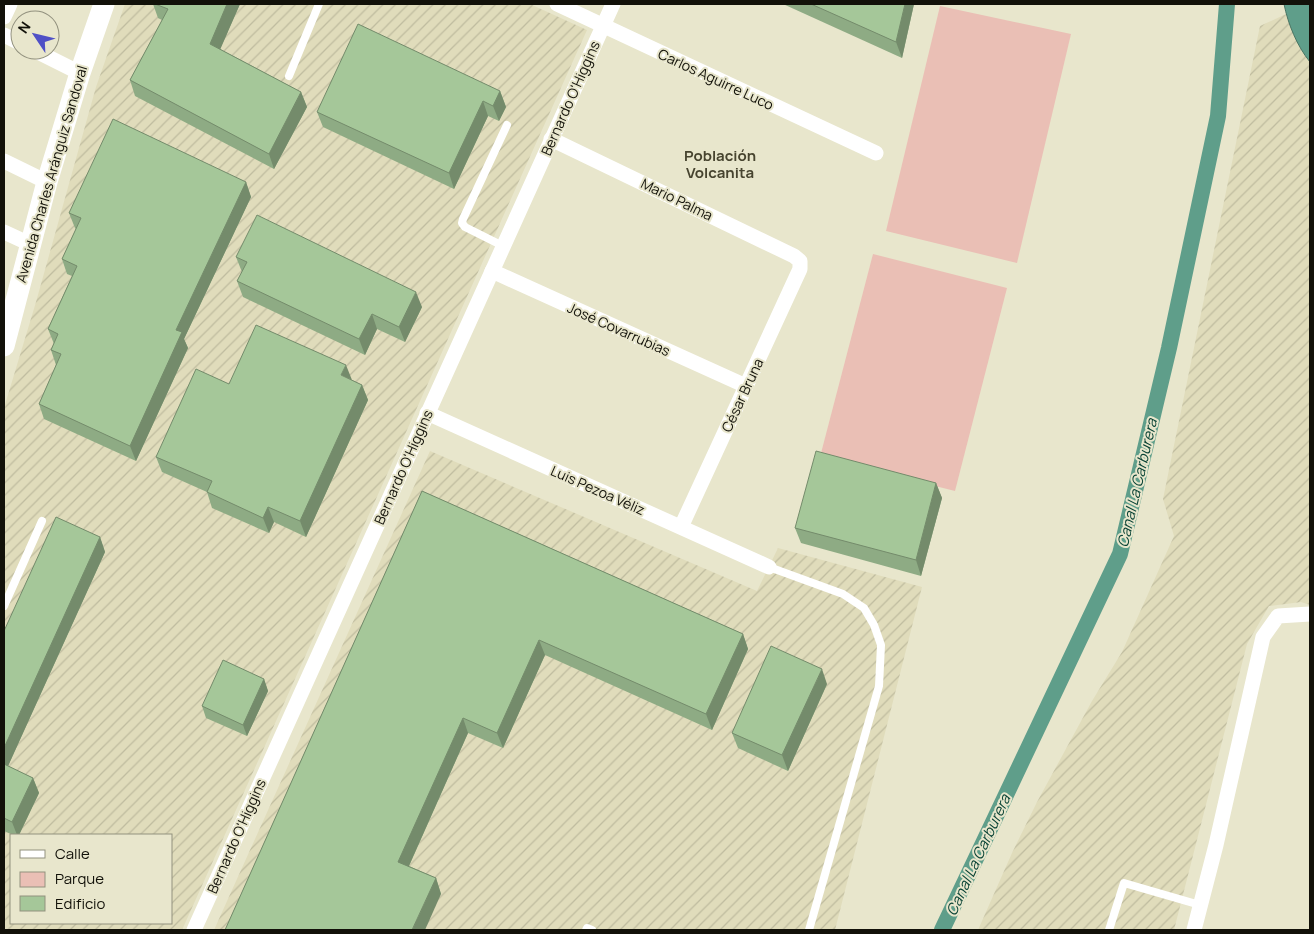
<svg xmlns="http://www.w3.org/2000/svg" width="1314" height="934" viewBox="0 0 1314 934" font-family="Manrope,sans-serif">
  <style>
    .industrial { fill: url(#industrial-furrows); fill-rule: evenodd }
    .green { fill: #eabfb5 }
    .water { fill: #5f9e8a; stroke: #487463 }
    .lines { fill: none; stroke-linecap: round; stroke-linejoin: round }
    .canal { stroke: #5f9e8a; stroke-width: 16 }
    .lane { stroke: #fff; stroke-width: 8 }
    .street { stroke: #fff; stroke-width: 15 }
    .secondary { stroke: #fff; stroke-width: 21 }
    .wall { fill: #8eab84 }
    .shaded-wall { fill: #748b6b }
    .building { fill: #a5c799; stroke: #748b6b }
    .labels { text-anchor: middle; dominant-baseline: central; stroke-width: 4; stroke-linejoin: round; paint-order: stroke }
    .street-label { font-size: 14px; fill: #121109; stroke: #e8e6cc }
    .neighbourhood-label { font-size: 15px; font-weight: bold; fill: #47442f; stroke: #e8e6cc }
    .water-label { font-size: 15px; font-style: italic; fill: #094335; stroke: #e8e6cc }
  </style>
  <defs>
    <pattern id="industrial-furrows" width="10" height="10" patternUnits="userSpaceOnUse" patternTransform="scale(1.25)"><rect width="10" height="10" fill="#e0dcbb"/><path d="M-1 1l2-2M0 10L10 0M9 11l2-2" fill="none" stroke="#bfbc9f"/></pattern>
  </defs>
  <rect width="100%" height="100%" fill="#e8e6cc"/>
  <g class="industrial">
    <path d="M125,4H530L587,30L182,930H4V408L36,302L96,87ZM11,835H171V923H11Z"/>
    <polygon points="1286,14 1301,50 1310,62 1310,605 1301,602 1269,606 1247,644 1174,930 978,930 1012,853 1037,802 1092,701 1122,652 1174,536 1163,499 1260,26"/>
    <polygon points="430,451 757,591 778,548 922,587 835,930 214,930"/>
  </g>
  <g class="green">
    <polygon points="940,6 1071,34 1017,263 886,231"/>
    <polygon points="873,254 1007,288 955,491 820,457"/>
  </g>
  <path class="water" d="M1284,4H1310V62C1297,46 1288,24 1284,4Z"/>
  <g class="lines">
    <polyline class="canal" points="942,930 1120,554 1169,348 1218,116 1227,4"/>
    <g class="lane">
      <polyline points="289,76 319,4"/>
      <polyline points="503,246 465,227 462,223 463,219 507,125"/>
      <polyline points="769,567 843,594 864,608 874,625 881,645 879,686 809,930"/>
      <polyline points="4,606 42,521"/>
      <polyline points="586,930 587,928 592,930"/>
      <polyline points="1109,930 1124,883 1200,905"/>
    </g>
    <g class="street">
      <polyline points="557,4 876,153"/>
      <polyline points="4,17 10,4"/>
      <polyline points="4,35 20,43"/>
      <polyline points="34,50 80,73"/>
      <polyline points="551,139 794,256 800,261 800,269 681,527"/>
      <polyline points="4,161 47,182"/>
      <polyline points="4,232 30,244"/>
      <polyline points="492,271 746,386"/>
      <polyline points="427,413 769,567"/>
      <polyline points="194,930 613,4"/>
      <polyline points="1194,930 1216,845 1263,637 1278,616 1310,614"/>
    </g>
    <polyline class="secondary" points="4,346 47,182 80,73 104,4"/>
  </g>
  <g class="wall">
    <polygon points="153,4 240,4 220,49 301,92 307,107 274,169 135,96 130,80 162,20 158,18"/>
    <polygon points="783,4 914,4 902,58"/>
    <polygon points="500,91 506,107 499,121 488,116 454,189 323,127 317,112"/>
    <polygon points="246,182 251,197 184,339 188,348 136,461 44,419 39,404 56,365 51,350 54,344 48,329 72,276 67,274 62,259 76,229 75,228 69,213"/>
    <polygon points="236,257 422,307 405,342 377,329 365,355 243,297 237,281 242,272"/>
    <polygon points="352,380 362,385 368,400 306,537 274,522 269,533 212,508 207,492 162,472 156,457 229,384"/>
    <polygon points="936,483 942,498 921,576 801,543 795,528"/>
    <polygon points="422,491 743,634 748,649 712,730 545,655 503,748 468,733 409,866 436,878 441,894 225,930"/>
    <polygon points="100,537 105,552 8,766 33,778 39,793 19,835 13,835 4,831 4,631"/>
    <polygon points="264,679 268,691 247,736 206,718 202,706"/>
    <polygon points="827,684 788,771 738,748 732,733"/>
  </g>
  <g class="shaded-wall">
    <polygon points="227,4 240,4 216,59 210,44"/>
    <polygon points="905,4 914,4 902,58 896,42"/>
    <polygon points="500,91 506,107 499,121 493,106"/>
    <polygon points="301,92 307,107 274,169 269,154"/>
    <polygon points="483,101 488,116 454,189 449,173"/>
    <polygon points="246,182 251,197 184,339 188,348 136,461 130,446 176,330"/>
    <polygon points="416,292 422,307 405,342 399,327"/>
    <polygon points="372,314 377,329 365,355 359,339"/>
    <polygon points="346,365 352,380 341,375"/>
    <polygon points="362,385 368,400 306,537 300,521"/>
    <polygon points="936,483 942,498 921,576 916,560"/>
    <polygon points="268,507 274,522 269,533 263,518"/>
    <polygon points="100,537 105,552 4,775 4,748"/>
    <polygon points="743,634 748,649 712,730 706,714"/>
    <polygon points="539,640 545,655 503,748 497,733"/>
    <polygon points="822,669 827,684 788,771 782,755"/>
    <polygon points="264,679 268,691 247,736 243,725"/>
    <polygon points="463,718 468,733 404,877 398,862"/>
    <polygon points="33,778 39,793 19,835 17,835 12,822"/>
    <polygon points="436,878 441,894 425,930 412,930"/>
  </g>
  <g class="building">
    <polygon points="155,4 227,4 210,44 301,92 269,154 130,80 168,9"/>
    <polygon points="811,4 905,4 896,42"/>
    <polygon points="358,24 500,91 493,106 483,101 449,173 317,112"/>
    <polygon points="113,119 246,182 176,330 182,332 130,446 39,404 61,354 51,350 58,334 48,329 77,266 62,259 81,218 69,213"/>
    <polygon points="257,215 416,292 399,327 372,314 359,339 237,281 247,262 236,257"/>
    <polygon points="256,325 346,365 341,375 362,385 300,521 268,507 263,518 207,492 212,481 156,457 196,369 229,384"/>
    <polygon points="816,451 936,483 916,560 795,528"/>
    <polygon points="422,491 743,634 706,714 539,640 497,733 463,718 398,862 436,878 412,930 225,930"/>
    <polygon points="56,517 100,537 4,748 4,631"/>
    <polygon points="771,646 822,669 782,755 732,733"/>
    <polygon points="223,660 264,679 243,725 202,706"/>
    <polygon points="4,764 33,778 12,822 4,818"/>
  </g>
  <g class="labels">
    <g class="street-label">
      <text transform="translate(716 79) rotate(25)">Carlos Aguirre Luco</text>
      <text transform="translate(570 98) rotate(-66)">Bernardo O'Higgins</text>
      <text transform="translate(51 174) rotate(-74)">Avenida Charles Aránguiz Sandoval</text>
      <text transform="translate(677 199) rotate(26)">Mario Palma</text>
      <text transform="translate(619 329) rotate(24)">José Covarrubias</text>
      <text transform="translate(742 395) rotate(-65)">César Bruna</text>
      <text transform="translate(403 467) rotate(-66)">Bernardo O'Higgins</text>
      <text transform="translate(598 490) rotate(24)">Luis Pezoa Véliz</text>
      <text transform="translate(236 836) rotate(-66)">Bernardo O'Higgins</text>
    </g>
    <g class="neighbourhood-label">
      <text x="720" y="155">Población<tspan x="720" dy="17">Volcanita</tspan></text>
    </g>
    <g class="water-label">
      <text transform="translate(1137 483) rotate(-77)">Canal La Carburera</text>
      <text transform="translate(978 855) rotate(-65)">Canal La Carburera</text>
    </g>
  </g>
  <rect width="1314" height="934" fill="none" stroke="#121109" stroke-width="10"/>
  <rect x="10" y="834" width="162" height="90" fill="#e8e6cc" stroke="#92917e"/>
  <rect x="20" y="850" width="25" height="8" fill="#ffffff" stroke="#92917e"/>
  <text x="55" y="859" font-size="15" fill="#121109">Calle</text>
  <rect x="20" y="872" width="25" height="15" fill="#eabfb5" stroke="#92917e"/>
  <text x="55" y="884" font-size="15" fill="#121109">Parque</text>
  <rect x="20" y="896" width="25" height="15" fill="#a5c799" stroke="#92917e"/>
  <text x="55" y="909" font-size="15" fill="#121109">Edificio</text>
  <g transform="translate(35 35) rotate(305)"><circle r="24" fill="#e8e6cc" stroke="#92917e"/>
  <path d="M0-4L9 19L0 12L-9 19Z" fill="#4f50c6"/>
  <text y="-8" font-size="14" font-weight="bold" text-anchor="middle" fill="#121109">N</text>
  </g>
</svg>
